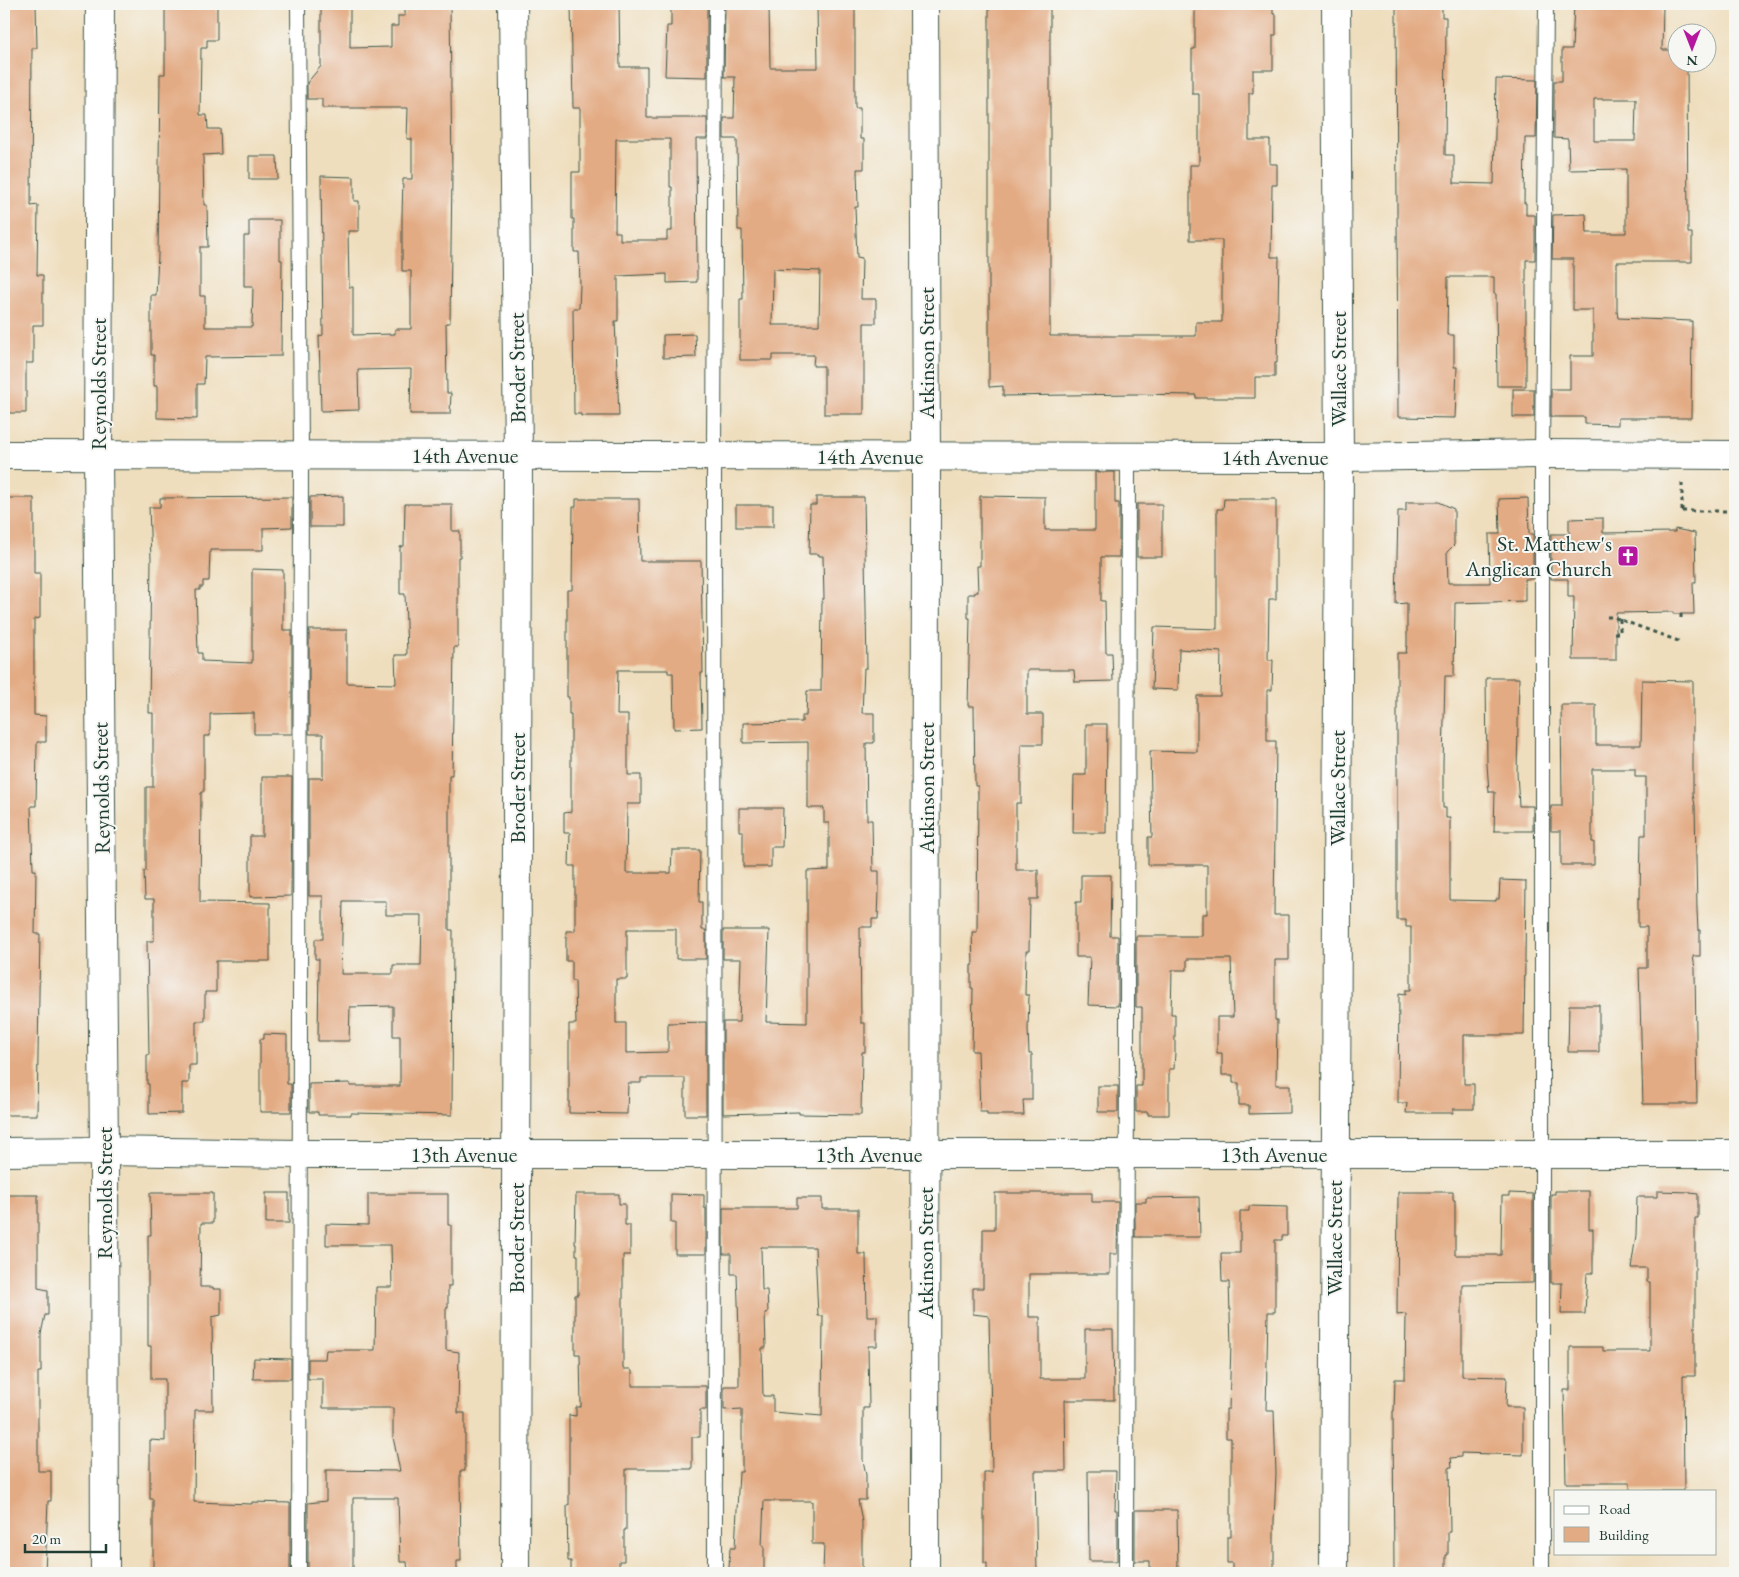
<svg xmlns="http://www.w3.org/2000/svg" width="1739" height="1577" viewBox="0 0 1739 1577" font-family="'EB Garamond',serif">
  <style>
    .building { fill: #e3ab84; fill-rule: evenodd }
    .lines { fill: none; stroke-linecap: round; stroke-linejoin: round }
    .service-casing { stroke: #3e5549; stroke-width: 16 }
    .minor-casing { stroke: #3e5549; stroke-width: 30 }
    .path { stroke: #3e5549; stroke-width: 3; stroke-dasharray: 4 4; stroke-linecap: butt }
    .service { stroke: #fff; stroke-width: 14 }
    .minor { stroke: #fff; stroke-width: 28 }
    .labels { text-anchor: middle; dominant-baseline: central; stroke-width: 4; stroke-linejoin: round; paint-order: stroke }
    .street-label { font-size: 22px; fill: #1f3d34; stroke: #f6f6f2 }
    .poi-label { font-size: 22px; fill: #1f3d34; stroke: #f6f6f2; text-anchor: end }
  </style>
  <rect width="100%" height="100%" fill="#f6f6f2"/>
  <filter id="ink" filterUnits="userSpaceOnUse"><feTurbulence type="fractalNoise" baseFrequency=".02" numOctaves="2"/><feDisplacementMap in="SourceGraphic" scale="10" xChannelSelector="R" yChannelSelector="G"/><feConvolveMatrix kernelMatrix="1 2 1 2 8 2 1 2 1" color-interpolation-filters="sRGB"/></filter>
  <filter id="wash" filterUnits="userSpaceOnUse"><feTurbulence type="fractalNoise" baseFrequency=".0096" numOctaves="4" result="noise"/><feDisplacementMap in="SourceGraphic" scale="20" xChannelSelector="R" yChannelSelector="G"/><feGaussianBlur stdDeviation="1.12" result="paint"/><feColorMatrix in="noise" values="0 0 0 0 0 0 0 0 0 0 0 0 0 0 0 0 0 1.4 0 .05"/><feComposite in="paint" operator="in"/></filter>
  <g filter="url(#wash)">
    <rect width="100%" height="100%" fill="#efdebd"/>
    <g id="blocks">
      <g class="building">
        <polygon points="4,4 36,4 37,48 32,48 31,206 38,205 37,275 43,275 43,325 33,325 33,363 26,363 26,413 4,413"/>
        <polygon points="165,4 217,4 217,40 207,40 207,48 201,48 200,115 207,115 208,129 220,129 221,154 203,155 204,205 207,205 208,247 200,247 200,296 205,296 205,327 252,327 253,286 244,286 244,236 249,236 249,220 280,220 280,260 282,260 281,356 205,357 204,384 197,384 197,419 157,418 157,386 154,386 154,355 151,355 151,295 156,295 158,255 160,74 165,74"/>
        <polygon points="321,4 350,4 350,48 391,47 391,26 398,26 398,16 405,16 405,4 450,4 452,174 450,323 446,323 447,393 451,393 450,414 410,414 411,369 358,370 359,410 321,411 319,336 323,335 321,176 354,177 354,201 359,201 359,231 348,231 349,287 353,287 353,335 395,334 395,329 411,329 411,271 402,271 402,215 403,179 412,179 412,139 407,139 408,108 322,108 322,99 307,99 307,83 321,66"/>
        <path d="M571,4H619L620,67H647V118H707V139H696L697,282L667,283V274L618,276V321H615L619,416H581V414H574L573,308H579L580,285L579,252H574V219H572V172H580V108H573ZM616,139H670V187H672V231H667V240H620V232H615Z"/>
        <polygon points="671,4 707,4 707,77 665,76 667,26 671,26"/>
        <path d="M725,4H769L770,68H818L817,4H855V108H860V139H864V169H857L858,207H855L857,257L862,258L861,299H876V323H864V414H824V366H813L814,355H773V360H740V299H743L742,230H738L737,139H724V118H734L735,77H724ZM773,269L820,271L819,325H772Z"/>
        <polygon points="989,4 1050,4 1050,336 1196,336 1196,322 1222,322 1222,240 1190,240 1190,165 1199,165 1199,94 1192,94 1192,49 1195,49 1195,4 1273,4 1273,14 1276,14 1276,35 1273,35 1273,70 1253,70 1253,93 1249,93 1249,140 1270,140 1270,164 1277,164 1277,185 1272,185 1271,257 1279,257 1277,363 1275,363 1275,377 1255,377 1255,398 1196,398 1196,395 1133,394 1003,396 1003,386 989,387"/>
        <polygon points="1396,4 1442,4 1442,17 1446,17 1445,155 1454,155 1454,183 1494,184 1496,79 1537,80 1536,138 1525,138 1524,203 1526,203 1526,215 1535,215 1535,260 1526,260 1526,386 1497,386 1496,294 1494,294 1494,277 1448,277 1447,335 1454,335 1454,367 1457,367 1455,418 1398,417"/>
        <path d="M1574,4H1637V7H1663L1662,50H1676V62H1687L1688,233H1692V262H1617V311L1618,318L1692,321L1691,418H1618V425L1585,424V417H1551V389H1570V356H1593V310H1573V259H1552L1553,215L1586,214L1587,233H1626V169L1569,170L1568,139L1554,138V81H1562V49H1572ZM1594,99H1636L1635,141H1594Z"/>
        <polygon points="249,156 277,156 278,179 249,179"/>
        <polygon points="695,334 696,357 663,358 663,335"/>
        <rect x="1513" y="389" width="21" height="28"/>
        <polygon points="1095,472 1115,472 1115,503 1119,503 1119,557 1101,557 1101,601 1105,601 1106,653 1112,653 1113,681 1075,682 1074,670 1027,670 1027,714 1043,714 1043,744 1021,744 1021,803 1016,803 1016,870 1038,870 1038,899 1030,899 1029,951 1026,951 1025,995 1029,995 1028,1029 1029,1054 1032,1054 1032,1100 1023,1100 1024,1115 987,1115 987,1112 980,1112 978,1051 972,1051 973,988 971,988 971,965 973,965 972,932 977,932 978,786 975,786 974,706 968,706 970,618 968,618 968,594 975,594 975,592 978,592 977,566 980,566 980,496 1045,497 1045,530 1095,530"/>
        <polygon points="343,496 343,527 310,527 310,497"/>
        <polygon points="292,497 292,527 263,528 263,550 210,550 209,581 203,581 203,587 200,587 200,590 196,590 198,653 202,653 202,661 252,663 252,569 283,570 283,630 292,630 292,734 254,734 254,713 210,714 210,736 204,736 204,791 201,793 200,902 270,903 270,961 216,961 216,992 205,992 205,1021 196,1021 196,1065 189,1065 189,1083 182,1083 182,1113 149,1114 149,1084 147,1084 147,1055 149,1055 147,941 154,941 154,899 145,899 144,871 146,871 146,787 153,787 153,713 149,713 151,559 149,507 160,507 160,498"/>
        <polygon points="816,497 864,497 867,668 864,668 862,713 874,713 874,743 866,743 867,820 872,820 873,871 879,871 879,890 878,919 872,919 872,927 860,927 861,1023 865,1023 865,1052 862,1052 861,1115 799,1114 799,1112 723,1114 723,1022 739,1022 741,959 723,959 723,930 769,930 766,1022 807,1023 807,871 829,870 829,823 824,823 824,808 808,808 808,742 743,743 743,723 802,722 802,716 806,716 807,691 821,691 822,599 824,599 823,556 819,556 819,554 809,554 810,505 816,505"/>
        <polygon points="4,498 34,498 34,573 40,573 40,618 34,619 34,715 46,716 46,742 37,742 37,745 36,806 31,806 33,870 36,870 35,934 40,934 37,1115 4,1115"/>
        <polygon points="1528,498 1529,534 1533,534 1533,579 1525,579 1525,601 1455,603 1454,676 1445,676 1443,764 1443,808 1446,808 1446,818 1450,818 1450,900 1496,901 1496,899 1499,899 1500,880 1526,881 1524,1035 1464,1035 1464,1084 1474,1084 1474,1109 1453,1109 1453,1113 1406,1113 1407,1103 1398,1103 1399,993 1406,994 1406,990 1411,990 1411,927 1406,927 1406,920 1397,920 1397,653 1406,653 1407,645 1407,603 1396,604 1398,511 1406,511 1406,502 1439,502 1454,509 1454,545 1447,552 1448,583 1490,583 1489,534 1500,534 1499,499"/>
        <polygon points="576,499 639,499 640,561 701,561 703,673 701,673 702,728 674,729 673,673 668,673 668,670 618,670 617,715 628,715 628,775 641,775 641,804 627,804 626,873 671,873 672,850 700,850 699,902 702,902 702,930 706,930 706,959 676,959 676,929 627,929 627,979 616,979 616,1023 626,1023 626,1053 668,1052 668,1023 706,1022 706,1115 685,1115 685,1078 641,1078 641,1083 628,1083 627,1114 569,1113 569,1024 576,1024 575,981 572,981 572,961 566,961 566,931 575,931 575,866 569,866 570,833 564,833 564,813 571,812 571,714 569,714 569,697 567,697 567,590 572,590 573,507 576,507"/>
        <polygon points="1224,499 1276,499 1276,599 1269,599 1268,660 1273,660 1272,690 1267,690 1267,741 1276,741 1274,915 1289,915 1289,960 1275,960 1275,1020 1277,1020 1276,1085 1290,1085 1290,1113 1249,1114 1249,1105 1239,1105 1239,1083 1233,1083 1233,1075 1222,1075 1222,1053 1217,1053 1217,1017 1233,1017 1231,959 1187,959 1187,970 1172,970 1171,1014 1175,1014 1175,1052 1174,1069 1169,1069 1169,1115 1148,1115 1148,1112 1136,1112 1136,1086 1142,1086 1142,1007 1136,1007 1136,936 1202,936 1202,914 1207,914 1207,865 1148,865 1148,837 1152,837 1150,751 1197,752 1197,696 1220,696 1221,652 1179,649 1178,690 1152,689 1154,627 1217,629 1217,509 1223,509"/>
        <path d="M405,504H452V531H460V557H458V647H454L452,775H449V930H453L452,1115L351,1113V1115H318V1112H309V1084L350,1083V1086H400V1036H393V1006L350,1007L349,1041H318L319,959H315V939H323V896H309V778H323V734H309V630H347V683L396,684L395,655H407L405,594H400V547L404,546ZM343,901H386V915H422L421,965H393V974H341Z"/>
        <rect x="1137" y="504" width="25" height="53"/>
        <rect x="736" y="505" width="37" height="22"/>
        <polygon points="1603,518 1603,533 1675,532 1675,529 1695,533 1696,582 1693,582 1694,614 1673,614 1673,612 1616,613 1616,660 1573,660 1574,597 1568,597 1568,579 1551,579 1551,534 1569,534 1569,519"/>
        <polygon points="1486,678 1519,678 1517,773 1519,806 1533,806 1533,831 1494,831 1495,792 1489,792 1487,764"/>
        <polygon points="1642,680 1693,681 1693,794 1695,806 1697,910 1698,930 1700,930 1700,956 1693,956 1695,969 1697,1104 1643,1104 1639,968 1647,968 1647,927 1638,927 1638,898 1640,898 1641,835 1646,835 1646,777 1635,777 1635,769 1592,769 1592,842 1594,842 1594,865 1561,865 1561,831 1551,831 1551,806 1562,806 1562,805 1561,705 1596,705 1596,745 1641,745"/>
        <polygon points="1086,724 1107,724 1106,833 1073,833 1074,775 1086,775"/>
        <polygon points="262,777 292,777 291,896 250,897 250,836 262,836"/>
        <polygon points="739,808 783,808 782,847 771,847 771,867 743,867 743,831 739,831"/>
        <polygon points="1081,875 1111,875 1110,936 1118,936 1118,1006 1088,1005 1090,957 1076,957 1076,902 1081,902"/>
        <polygon points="1569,1005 1599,1005 1599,1052 1568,1052"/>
        <polygon points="264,1034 287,1035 287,1084 291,1084 291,1112 260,1112 260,1039 264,1039"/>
        <rect x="1098" y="1086" width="20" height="26"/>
        <polygon points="1555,1191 1589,1191 1589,1229 1593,1229 1593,1273 1587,1273 1585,1314 1561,1314 1562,1283 1551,1283 1551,1194 1555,1194"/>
        <polygon points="1657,1191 1690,1192 1690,1193 1698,1194 1698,1218 1695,1218 1695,1376 1683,1376 1684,1491 1630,1491 1630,1483 1566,1483 1564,1390 1570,1390 1570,1347 1603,1347 1603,1351 1650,1351 1650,1282 1647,1282 1647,1268 1631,1268 1636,1235 1637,1197 1657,1197"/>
        <polygon points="1398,1192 1453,1192 1453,1200 1455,1200 1455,1255 1501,1255 1502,1196 1509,1196 1509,1193 1533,1194 1533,1283 1462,1284 1462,1376 1507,1377 1506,1407 1523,1407 1523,1455 1461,1453 1461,1457 1451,1458 1452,1467 1449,1467 1450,1532 1448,1532 1448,1555 1446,1555 1446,1573 1394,1573 1393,1411 1394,1411 1395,1379 1405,1379 1406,1314 1397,1315"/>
        <polygon points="150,1193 213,1193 213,1223 201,1223 200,1287 213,1287 213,1289 221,1289 221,1315 212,1317 213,1410 195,1410 194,1502 252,1504 252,1502 290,1503 290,1573 153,1573 153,1499 150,1499 150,1440 165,1441 165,1379 151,1379 151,1346 148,1346 148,1235 151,1235"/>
        <rect x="266" y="1193" width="23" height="30"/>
        <polygon points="995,1193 1092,1193 1092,1202 1118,1202 1117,1254 1110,1254 1110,1274 1029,1274 1029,1317 1040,1317 1040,1379 1085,1379 1085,1329 1113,1329 1114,1400 1065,1400 1066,1471 1035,1471 1037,1573 987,1573 987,1563 984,1563 984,1472 992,1472 989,1316 973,1314 973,1288 983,1288 983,1229 995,1229"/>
        <polygon points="368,1194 448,1194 448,1225 451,1225 451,1286 448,1286 448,1308 446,1308 446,1350 459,1352 458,1413 465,1413 465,1471 460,1471 461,1561 457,1561 457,1573 408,1573 407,1562 400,1562 398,1498 353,1498 353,1573 308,1573 308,1503 326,1501 326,1470 400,1471 393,1437 393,1408 323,1408 323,1379 308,1379 308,1359 325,1359 326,1350 375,1350 376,1287 392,1287 391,1245 326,1245 326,1224 368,1225"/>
        <polygon points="576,1194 619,1194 619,1204 625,1204 625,1225 630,1225 630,1255 623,1255 623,1369 630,1369 632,1371 632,1386 706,1386 706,1410 700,1410 700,1437 692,1437 692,1469 626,1469 626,1530 624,1530 624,1561 619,1561 619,1573 571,1573 571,1561 568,1561 567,1505 569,1505 569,1415 576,1416 576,1407 581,1407 580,1354 575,1354 575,1295 578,1295 578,1255 576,1255 576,1244 575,1244"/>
        <polygon points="671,1194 704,1195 704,1208 706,1208 706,1254 675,1254 675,1223 671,1223"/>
        <polygon points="4,1195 38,1195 38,1288 48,1290 48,1315 45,1315 41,1334 41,1372 38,1372 38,1471 51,1471 51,1501 48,1501 45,1573 4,1573"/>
        <polygon points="1199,1197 1200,1237 1135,1237 1135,1202 1146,1202 1146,1198"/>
        <path d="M797,1198H822V1209H858V1254H866L867,1316H877V1346H868L869,1408H863V1460L866,1475V1500H858L862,1522V1573H823L824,1544H812V1501H764L762,1546H764V1573H744V1570L729,1569L730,1548H735L739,1472H742V1409L724,1410V1386H739V1330L737,1274H731V1254H723V1208H797ZM761,1247H815L818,1316H823L822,1416L773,1412V1396H763L762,1348H766L765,1313L768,1312L767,1290H762Z"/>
        <polygon points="1249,1206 1287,1207 1287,1236 1282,1236 1282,1240 1275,1240 1275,1312 1268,1312 1266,1411 1274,1411 1276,1474 1274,1521 1274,1573 1232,1573 1232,1563 1227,1563 1227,1537 1231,1537 1231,1438 1226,1438 1226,1409 1229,1409 1231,1345 1229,1282 1222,1282 1221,1253 1240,1253 1240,1211 1249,1211"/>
        <polygon points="254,1358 291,1359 291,1379 253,1379"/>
        <polygon points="1088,1471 1116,1471 1115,1510 1117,1510 1117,1561 1089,1561"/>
        <polygon points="1135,1510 1177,1510 1178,1573 1150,1573 1150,1561 1135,1561"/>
      </g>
    </g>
  </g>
  <g filter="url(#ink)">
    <use href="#blocks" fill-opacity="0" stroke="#3e5549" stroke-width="1"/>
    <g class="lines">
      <g class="service-casing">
        <g id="service">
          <polyline points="298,4 301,455 299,1573"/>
          <polyline points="715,1573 714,455 716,4"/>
          <polyline points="1126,1573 1128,456"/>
          <polyline points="1542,1573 1542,454 1546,4"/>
        </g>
      </g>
      <g class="minor-casing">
        <g id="minor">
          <polyline points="100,4 98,455 104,1151 105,1573"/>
          <polyline points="513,4 518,455 515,1573"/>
          <polyline points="924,4 926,456 925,1573"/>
          <polyline points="4,455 1339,457 1542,454 1735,455"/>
          <polyline points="4,1152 104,1151 300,1154 1735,1154"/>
          <polyline points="1334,1573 1339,457 1336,4"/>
        </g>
      </g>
      <g class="path">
        <polyline points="1682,483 1682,514"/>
        <polyline points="1682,511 1735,511"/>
        <polyline points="1681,614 1681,622"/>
        <polyline points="1607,617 1613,617 1681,642"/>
        <polyline points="1614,633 1620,633 1620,619"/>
      </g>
      <use href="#service" class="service"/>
      <use href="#minor" class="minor"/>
    </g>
  </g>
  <defs>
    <g id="church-square" transform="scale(1.125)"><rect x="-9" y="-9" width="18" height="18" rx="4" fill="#b5179e" stroke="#f6f6f2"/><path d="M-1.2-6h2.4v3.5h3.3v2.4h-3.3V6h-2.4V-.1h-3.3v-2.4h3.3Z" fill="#fff"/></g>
  </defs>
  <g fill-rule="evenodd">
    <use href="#church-square" x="1628" y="556"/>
  </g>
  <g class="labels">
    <g class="street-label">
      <text transform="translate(926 353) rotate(-90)">Atkinson Street</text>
      <text transform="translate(517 368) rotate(-91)">Broder Street</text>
      <text transform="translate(1338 369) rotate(-90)">Wallace Street</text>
      <text transform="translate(98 384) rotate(-90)">Reynolds Street</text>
      <text x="465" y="455">14th Avenue</text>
      <text x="870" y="456">14th Avenue</text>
      <text x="1275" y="457">14th Avenue</text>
      <text transform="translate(101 788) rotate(-91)">Reynolds Street</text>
      <text transform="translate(517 788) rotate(-90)">Broder Street</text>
      <text transform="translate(926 788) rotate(-90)">Atkinson Street</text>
      <text transform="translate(1337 788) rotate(-90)">Wallace Street</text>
      <text x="464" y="1154">13th Avenue</text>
      <text x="869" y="1154">13th Avenue</text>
      <text x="1274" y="1154">13th Avenue</text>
      <text transform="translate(104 1193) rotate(-90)">Reynolds Street</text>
      <text transform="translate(516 1238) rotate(-90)">Broder Street</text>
      <text transform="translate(1334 1238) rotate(-90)">Wallace Street</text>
      <text transform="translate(925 1253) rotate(-90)">Atkinson Street</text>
    </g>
    <g class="poi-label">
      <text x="1612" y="543">St. Matthew's<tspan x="1612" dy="25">Anglican Church</tspan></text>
    </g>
  </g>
  <rect width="1739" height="1577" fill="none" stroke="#f6f6f2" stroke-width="20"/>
  <rect x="1554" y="1490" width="162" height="65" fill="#f6f6f2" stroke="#a0aca6"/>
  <rect x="1564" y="1506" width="25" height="8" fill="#ffffff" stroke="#a0aca6"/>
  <text x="1599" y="1514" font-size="15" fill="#1f3d34">Road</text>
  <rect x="1564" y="1527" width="25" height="15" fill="#e3ab84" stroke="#a0aca6"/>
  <text x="1599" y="1540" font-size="15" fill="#1f3d34">Building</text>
  <g transform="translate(1692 48) rotate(180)"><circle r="24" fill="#f6f6f2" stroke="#a0aca6"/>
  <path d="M0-4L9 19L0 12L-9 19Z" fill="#b5179e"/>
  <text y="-8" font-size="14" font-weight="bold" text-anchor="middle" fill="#1f3d34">N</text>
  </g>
  <path d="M25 1544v8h81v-8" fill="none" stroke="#1f3d34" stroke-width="2.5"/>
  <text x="32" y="1544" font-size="15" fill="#1f3d34" stroke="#f6f6f2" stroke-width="4" paint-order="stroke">20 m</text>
</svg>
